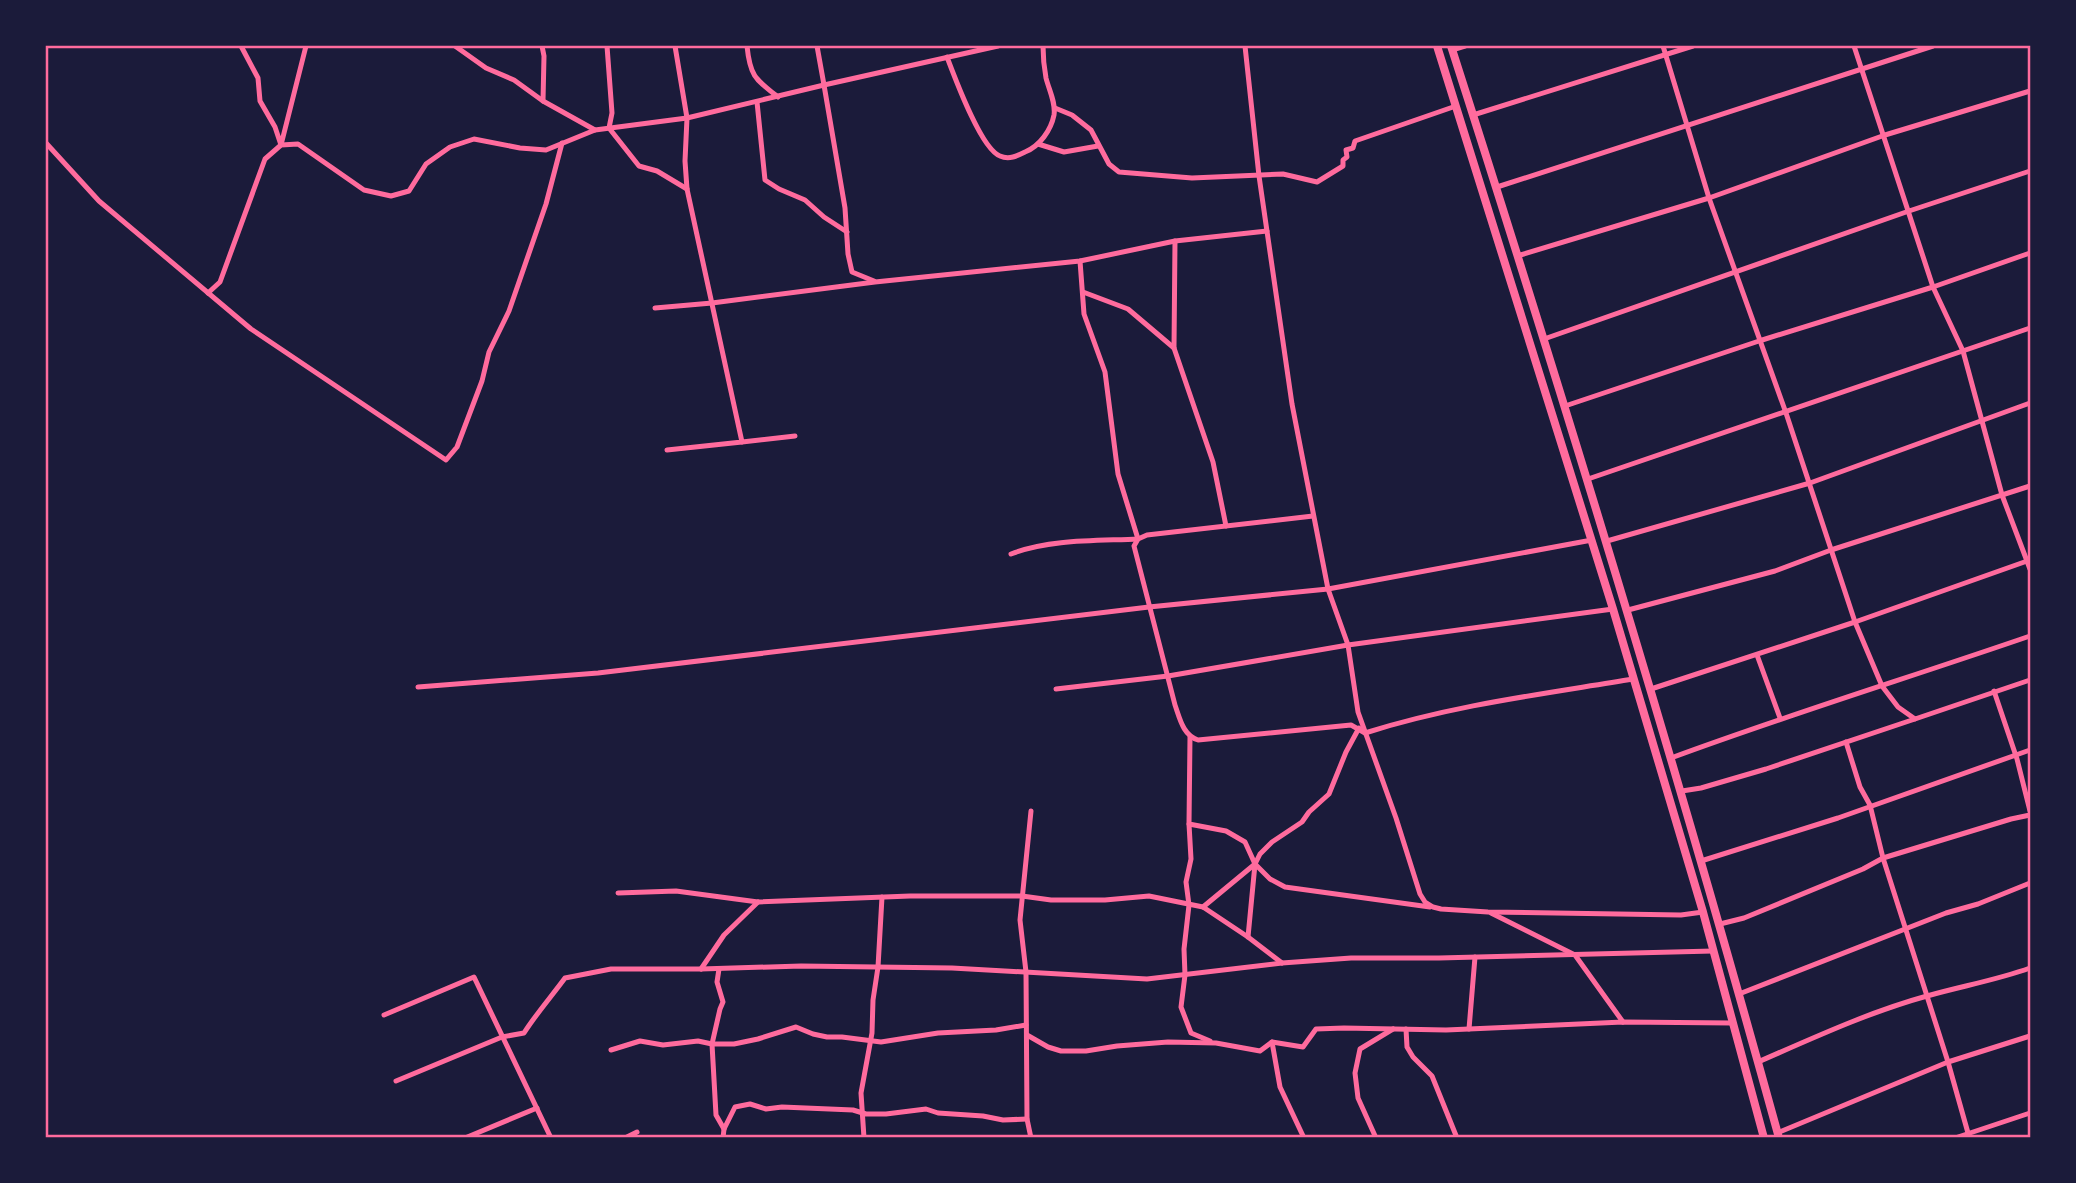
<svg xmlns="http://www.w3.org/2000/svg" width="2076" height="1183" viewBox="0 0 2076 1183" font-family="'Open Sans',sans-serif">
  <style>
    .lines { fill: none; stroke-linecap: round; stroke-linejoin: round }
    .minor { stroke: #ff6b9d; stroke-width: 5 }
    .trunk { stroke: #ff6b9d; stroke-width: 8 }
    .neatline { fill: none; stroke: #ff6b9d; stroke-width: 2.5 }
  </style>
  <rect width="100%" height="100%" fill="#1b1b3a"/>
  <g class="lines">
    <g class="minor">
      <polyline points="241,46 258,78 260,101 275,127 281,145 306,46"/>
      <polyline points="455,46 486,68 514,80 543,101"/>
      <polyline points="542,46 544,56 543,101 595,130 687,118 824,85 845,208 848,254 852,272 874,281"/>
      <polyline points="607,46 612,113 609,128 639,166 657,171 687,189"/>
      <path d="M747,46C750,76 755,79 778,97"/>
      <polyline points="817,46 824,85 998,46"/>
      <polyline points="1245,46 1259,176 1292,404 1328,589 1348,645 1358,712 1396,818 1420,894 1425,902 1433,907 1441,909 1488,912 1681,915 1703,912"/>
      <polyline points="1663,46 1709,198 1786,413 1855,622 1882,686 1898,707 1915,719 2030,680"/>
      <polyline points="1854,46 1933,287 1963,351 2002,495 2030,569"/>
      <polyline points="1452,50 1465,46"/>
      <path d="M947,57C955,78 981,149 1000,156C1009,160 1017,156 1025,152C1040,146 1051,130 1054,115C1056,103 1049,90 1046,78C1044,67 1043,57 1043,46"/>
      <polyline points="757,102 765,180 779,189 805,200 824,217 847,232"/>
      <polyline points="1055,108 1072,115 1091,130 1109,164 1119,172 1192,178 1283,174 1317,182 1343,166 1343,160 1347,157 1346,150 1353,148 1355,141 1456,106"/>
      <polyline points="1473,115 1693,46"/>
      <polyline points="46,143 99,201 251,329 446,460 457,447 482,381 489,352 509,311 546,204 562,143"/>
      <polyline points="1038,144 1064,152 1098,146"/>
      <polyline points="1497,187 1933,46"/>
      <polyline points="1175,241 1174,348 1213,462 1226,526"/>
      <polyline points="1517,256 1709,198 1885,135 2030,91"/>
      <polyline points="1083,292 1128,309 1174,348"/>
      <polyline points="208,293 220,282 265,159 281,145 298,144 364,190 391,196 409,191 426,164 450,147 474,139 520,148 546,150 595,130"/>
      <polyline points="655,308 712,303 875,282 1080,261 1175,241 1267,231"/>
      <polyline points="1544,339 1909,211 2030,171"/>
      <polyline points="1565,406 1759,341 1933,287 2030,253"/>
      <polyline points="742,442 795,436"/>
      <polyline points="667,450 742,442 687,189 685,161 687,118 675,46"/>
      <polyline points="1588,479 2030,328"/>
      <path d="M1313,516L1147,535L1138,539L1134,546L1175,705C1180,719 1183,735 1198,740L1351,725L1365,733C1453,705 1543,694 1633,679"/>
      <polyline points="1607,541 1810,483 2030,403"/>
      <path d="M1011,554C1050,539 1097,541 1138,539L1118,474L1105,372L1084,314L1080,261"/>
      <polyline points="1628,610 1775,571 1831,550 2030,486"/>
      <polyline points="1757,655 1780,718"/>
      <polyline points="418,687 598,673 1149,607 1328,589 1592,540"/>
      <polyline points="1056,689 1168,676 1348,645 1613,609"/>
      <polyline points="1651,689 1855,622 2030,560"/>
      <polyline points="1994,691 2017,759 2030,811"/>
      <polyline points="1190,737 1189,824 1226,831 1245,842 1255,864 1270,879 1285,887 1430,907"/>
      <polyline points="1846,742 1860,787 1870,805 1883,858 1948,1062 1968,1133"/>
      <path d="M1671,758C1790,714 1911,677 2030,636"/>
      <polyline points="1682,791 1701,788 1766,769 1915,719"/>
      <polyline points="1031,811 1020,920 1026,972 1027,1119 1031,1138"/>
      <polyline points="1189,824 1191,859 1186,882 1189,905 1184,949 1185,975 1181,1007 1191,1033 1210,1041"/>
      <polyline points="1701,861 1838,818 2030,750"/>
      <polyline points="618,893 676,891 758,902 910,896 1022,896 1051,900 1105,900 1149,896 1203,907 1248,937 1282,963"/>
      <polyline points="1203,907 1255,864"/>
      <polyline points="1491,913 1575,955 1623,1022"/>
      <polyline points="1720,924 1744,918 1863,869 1883,858 2011,819 2030,815"/>
      <polyline points="1248,937 1255,864 1260,854 1272,842 1302,822 1309,812 1329,794 1346,752 1359,728"/>
      <polyline points="701,969 724,935 758,902"/>
      <polyline points="719,969 717,982 723,1002 720,1009 712,1044 716,1115 724,1129"/>
      <polyline points="1739,994 1946,913 1978,904 2030,883"/>
      <polyline points="384,1015 474,977 551,1138"/>
      <polyline points="1406,1029 1407,1047 1413,1057 1432,1076 1457,1138"/>
      <polyline points="1469,1029 1475,957"/>
      <polyline points="1027,1035 1048,1047 1061,1051 1086,1051 1117,1046 1168,1042 1216,1043 1260,1051 1272,1042 1303,1047 1316,1029 1344,1028 1446,1030 1623,1022 1732,1023"/>
      <polyline points="1272,1042 1280,1087 1304,1138"/>
      <polyline points="611,1050 640,1041 663,1045 698,1041 712,1044 734,1044 758,1039 796,1027 813,1034 827,1037 842,1037 881,1042 938,1033 996,1030 1026,1025"/>
      <path d="M1758,1062C1813,1038 1869,1012 1927,996C1962,986 1997,980 2030,968"/>
      <path d="M396,1081L502,1037L524,1033C536,1014 551,997 565,978L611,969H701L801,966L952,968L1147,979L1282,963L1351,958H1439L1713,951"/>
      <polyline points="1777,1133 1948,1062 2030,1036"/>
      <polyline points="465,1138 537,1108"/>
      <polyline points="625,1138 637,1132"/>
      <polyline points="723,1138 724,1129 735,1107 750,1104 766,1109 782,1107 853,1110 866,1114 886,1114 926,1109 938,1113 983,1116 1003,1120 1027,1119"/>
      <polyline points="864,1138 861,1093 872,1033 873,1000 878,967 882,897"/>
      <polyline points="1376,1138 1358,1098 1355,1073 1360,1049 1393,1029"/>
      <polyline points="1955,1138 2030,1113"/>
    </g>
    <g class="trunk">
      <polyline points="1437,46 1613,609 1703,912 1764,1138"/>
      <path d="M1451,46C1567,408 1678,771 1779,1138"/>
    </g>
  </g>
  <rect width="2076" height="1183" fill="none" stroke="#1b1b3a" stroke-width="94"/>
  <rect x="47" y="47" width="1982" height="1089" class="neatline"/>
</svg>
